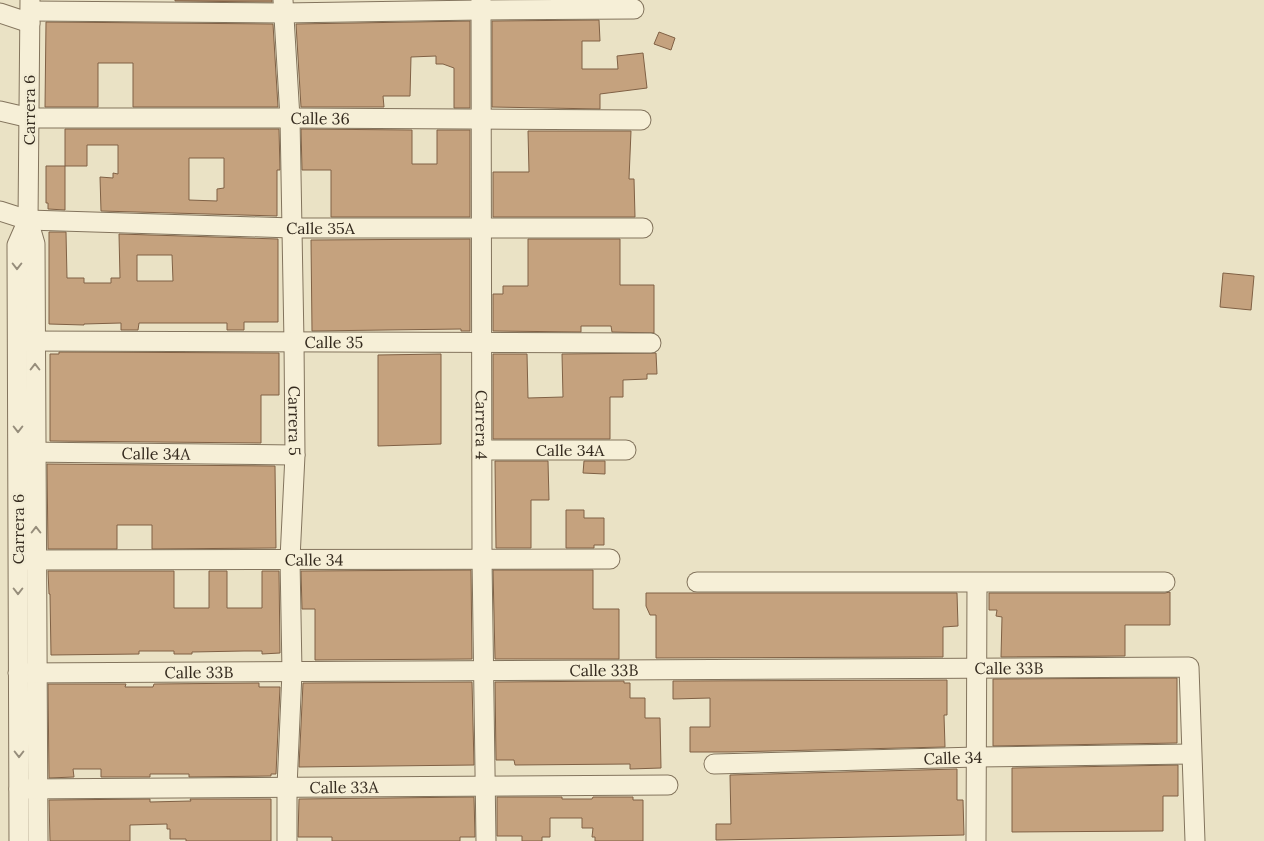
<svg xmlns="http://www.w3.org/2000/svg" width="1264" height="841" viewBox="0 0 1264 841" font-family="Lora,serif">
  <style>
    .building { fill: #c5a27e; stroke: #806145; fill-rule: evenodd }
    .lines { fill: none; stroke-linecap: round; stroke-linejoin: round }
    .minor-casing { stroke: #83745d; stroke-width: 21 }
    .minor { stroke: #f6efd7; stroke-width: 19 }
    .oneway { stroke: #968d7b }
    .labels { text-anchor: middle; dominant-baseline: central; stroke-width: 5; stroke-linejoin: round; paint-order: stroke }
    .street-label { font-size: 16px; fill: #352b1f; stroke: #f2ecd4 }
  </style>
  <rect width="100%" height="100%" fill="#eae2c5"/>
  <g class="building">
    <polygon points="175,0 272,0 272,2 175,1"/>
    <polygon points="599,20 600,41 582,41 582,69 618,69 617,56 643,53 647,88 600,94 600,109 492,107 492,21"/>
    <polygon points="470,21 470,108 454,108 454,68 443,64 436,64 436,56 411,57 410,96 383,96 384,107 301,107 296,24"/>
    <polygon points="46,22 273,24 278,107 133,107 133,63 98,63 98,107 45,107"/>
    <polygon points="659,32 675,38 671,50 654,44"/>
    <path d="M65,129H279L280,170H277V216L101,211L100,177L113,178V173L118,174V145H87V166H65ZM189,158H224V188L217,189V201L189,200Z"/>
    <polygon points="301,129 412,130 412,164 437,164 437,130 470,130 470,217 331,217 331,170 302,170"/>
    <polygon points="528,131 631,131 629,179 634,179 635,217 493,217 493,172 529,172"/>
    <polygon points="46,166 65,166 65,210 48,209 48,203 46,203"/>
    <path d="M49,232H66L67,278H84V283H111V278H120L119,234L278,239V322H244V330H227V323H139L138,330H121V323L84,324V325L49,324ZM137,255H172L173,281H137Z"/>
    <polygon points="470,239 470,331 461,331 461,329 312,331 311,240"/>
    <polygon points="528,239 620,239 620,285 654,285 654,333 612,332 611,326 581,326 581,332 493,331 493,294 503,294 503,286 528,286"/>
    <polygon points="1223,273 1254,276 1251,310 1220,307"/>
    <polygon points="59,352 279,353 279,395 261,395 261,443 50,441 50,354 59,354"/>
    <polygon points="656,353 657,374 647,374 647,379 623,380 623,397 610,397 610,439 493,439 493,354 527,354 528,398 563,397 562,354"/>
    <polygon points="441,354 441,444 378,446 378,355"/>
    <polygon points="495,461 548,461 549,500 531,500 531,548 496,548"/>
    <polygon points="584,461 605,461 605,474 583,473"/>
    <polygon points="47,464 275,466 276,548 152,549 152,525 117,525 117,549 48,549"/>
    <polygon points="566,510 584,510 584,518 604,518 604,545 594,545 594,548 566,548"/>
    <polygon points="471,570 472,659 315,660 315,609 302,609 301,571"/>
    <polygon points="493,570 593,570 593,609 619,609 619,659 495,659"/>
    <polygon points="48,571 174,571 174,608 209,608 209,571 227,571 227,608 262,608 262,571 279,571 280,653 262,654 262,651 244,651 192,652 192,654 174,654 174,651 139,651 139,654 51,655 50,594 49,594"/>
    <polygon points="1170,592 1170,625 1125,625 1125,656 1001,657 1002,617 996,616 997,610 989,610 989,593 1165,593"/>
    <polygon points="646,593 957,593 958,626 943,627 943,657 656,658 656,615 650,615 646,606"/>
    <polygon points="1177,678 1177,743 993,746 993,679"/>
    <polygon points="947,680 947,715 944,715 945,747 730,752 690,752 690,727 710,727 710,698 673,699 673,681"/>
    <polygon points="624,681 624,683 630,683 630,698 645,698 645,718 660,718 661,768 630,769 630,764 515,765 514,760 496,760 495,682"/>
    <polygon points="472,682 474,765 299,767 303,683"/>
    <polygon points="259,683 259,687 280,687 276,774 271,774 271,776 189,777 189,774 150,774 150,777 101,777 101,769 73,769 74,777 49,778 48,684 126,684 125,687 153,687 154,684"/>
    <polygon points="1178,765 1178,796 1163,796 1163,831 1012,832 1012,768"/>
    <polygon points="957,769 957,800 963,800 964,835 716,840 716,824 731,824 730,775"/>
    <polygon points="474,797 475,837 460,837 460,841 332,841 332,837 298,837 299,799"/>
    <polygon points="497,797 562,797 562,799 592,799 593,797 633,797 633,800 643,800 643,841 595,841 595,837 592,837 593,828 582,828 582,818 550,818 550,837 542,837 542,841 522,841 522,836 497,836"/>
    <polygon points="150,799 150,802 191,801 190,799 271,799 271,841 186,841 186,839 170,839 170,829 167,829 167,824 130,825 130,841 50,841 49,800"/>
  </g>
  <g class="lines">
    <g class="minor-casing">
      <g id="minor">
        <polyline points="30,0 28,220 35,244 38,841"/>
        <path id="s1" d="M283,0L290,118L294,342L295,455L290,559L292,672L287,787V841"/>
        <path id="s2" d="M481,0L482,559L486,841"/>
        <polyline points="30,11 283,13 481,10 634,9"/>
        <polyline points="0,13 30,23"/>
        <path id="s3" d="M0,111L30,118H290L641,120"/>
        <path id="s4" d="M0,211L28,220L292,228H643"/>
        <path id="s5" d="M18,341L651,343"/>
        <path id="s6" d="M482,450H626"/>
        <path id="s7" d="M24,452L295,455"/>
        <path id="s8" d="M24,560L610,559"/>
        <polyline points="697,582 1165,582"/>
        <path id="s9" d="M18,673L1189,667L1195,841"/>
        <path id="s10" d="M714,764L977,757L1191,754"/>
        <path id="s11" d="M19,789L668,785"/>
        <polyline points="19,841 17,245 28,220"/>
        <polyline points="976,841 977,583"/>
      </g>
    </g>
    <use href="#minor" class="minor"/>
  </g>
  <defs><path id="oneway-chevron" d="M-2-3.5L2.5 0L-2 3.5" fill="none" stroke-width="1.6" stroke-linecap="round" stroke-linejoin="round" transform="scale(1.25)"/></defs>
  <g class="oneway">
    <use href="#oneway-chevron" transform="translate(17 266) rotate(90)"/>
    <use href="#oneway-chevron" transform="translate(35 367) rotate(-90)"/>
    <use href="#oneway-chevron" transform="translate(18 429) rotate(90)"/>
    <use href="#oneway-chevron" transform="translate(36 530) rotate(-90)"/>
    <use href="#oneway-chevron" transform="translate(18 591) rotate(90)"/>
    <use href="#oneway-chevron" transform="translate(19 754) rotate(90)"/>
  </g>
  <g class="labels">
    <g class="street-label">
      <text transform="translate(29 110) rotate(-90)">Carrera 6</text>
      <text stroke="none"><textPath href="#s3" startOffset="321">Calle 36</textPath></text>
      <text stroke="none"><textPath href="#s4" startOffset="322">Calle 35A</textPath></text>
      <text stroke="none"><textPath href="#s5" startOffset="316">Calle 35</textPath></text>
      <text stroke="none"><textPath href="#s1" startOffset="421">Carrera 5</textPath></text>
      <text stroke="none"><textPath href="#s2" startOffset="425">Carrera 4</textPath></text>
      <text stroke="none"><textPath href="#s6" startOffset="88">Calle 34A</textPath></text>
      <text stroke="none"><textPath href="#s7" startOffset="132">Calle 34A</textPath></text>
      <text transform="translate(18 529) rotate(-90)">Carrera 6</text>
      <text stroke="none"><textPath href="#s8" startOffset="290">Calle 34</textPath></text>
      <text stroke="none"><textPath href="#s9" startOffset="991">Calle 33B</textPath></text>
      <text stroke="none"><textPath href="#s9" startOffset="586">Calle 33B</textPath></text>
      <text stroke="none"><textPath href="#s9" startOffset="181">Calle 33B</textPath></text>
      <text stroke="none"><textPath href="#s10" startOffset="239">Calle 34</textPath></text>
      <text stroke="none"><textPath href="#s11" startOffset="325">Calle 33A</textPath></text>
    </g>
  </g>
</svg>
